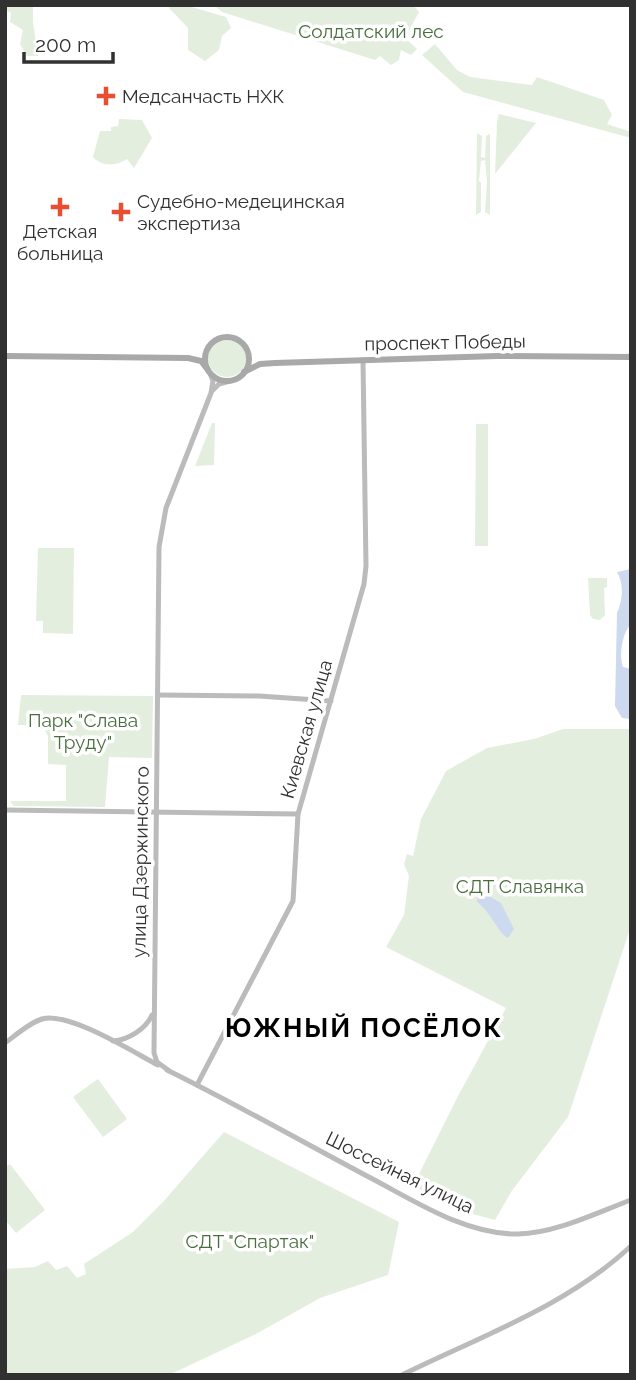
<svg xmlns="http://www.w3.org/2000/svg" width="636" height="1380" viewBox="0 0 636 1380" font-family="Raleway,sans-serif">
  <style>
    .green { fill: #e4eedf }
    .water { fill: #ccd9ee }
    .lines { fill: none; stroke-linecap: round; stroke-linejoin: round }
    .secondary { stroke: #bbb; stroke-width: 5 }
    .primary { stroke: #a9a9a9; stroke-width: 6 }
    .poi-dot { fill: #e94e33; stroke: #fff; stroke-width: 2.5 }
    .labels { text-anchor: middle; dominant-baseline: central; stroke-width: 7; stroke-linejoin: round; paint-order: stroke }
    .park-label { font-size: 19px; fill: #496e3d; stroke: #fff }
    .poi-label { font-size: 19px; fill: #313131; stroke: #fff; text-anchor: start }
    .street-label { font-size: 19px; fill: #313131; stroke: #fff }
    .district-label { font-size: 26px; font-weight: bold; letter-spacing: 2px; fill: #000; stroke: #fff }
  </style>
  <rect width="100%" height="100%" fill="#fff"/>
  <g class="green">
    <polygon points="5,5 33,5 33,22 38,56 27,56 20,44 23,30 10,22 11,13 5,10"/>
    <polygon points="172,5 185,5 226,17 231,28 222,36 219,50 205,61 188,50 188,28 169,8"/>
    <polygon points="214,5 413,5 419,12 405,38 417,49 411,55 401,50 399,60 391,65 380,56 375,60 222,12"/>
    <polygon points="435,44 457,70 470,77 532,85 537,77 604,100 612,115 607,124 631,132 631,138 463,92 422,55"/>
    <polygon points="499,114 536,123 495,174 497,122"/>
    <path d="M119,119L142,120L152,138L134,168L127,159C117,166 101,167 93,157L100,131H111V127L118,126Z"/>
    <polygon points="477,133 482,136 481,157 485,158 486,136 490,134 490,215 485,212 487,181 485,160 481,161 479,181 481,183 481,212 476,215"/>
    <circle cx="227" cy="358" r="19"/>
    <polygon points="212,423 215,423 214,465 195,466"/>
    <polygon points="476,424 488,424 488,546 475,546"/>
    <polygon points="38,548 74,548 73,634 43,633 43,621 36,621"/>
    <polygon points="588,578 607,578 607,587 604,588 605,615 600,620 593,619 590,615"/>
    <polygon points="21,695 153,696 152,758 109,757 105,807 14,806 10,801 66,801 66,765 48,764 48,736 42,725 18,725"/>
    <polygon points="563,729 631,729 631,926 568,1117 511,1192 495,1220 469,1213 413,1186 458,1096 506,1008 386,947 404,915 409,876 404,864 407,854 413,856 421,819 446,771 487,748 534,739"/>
    <polygon points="98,1079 127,1119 103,1137 73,1097"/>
    <polygon points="224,1132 399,1222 388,1275 320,1298 256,1334 169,1375 5,1375 5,1269 35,1267 48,1261 56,1270 67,1266 77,1278 86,1274 84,1264 133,1232 162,1203"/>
    <polygon points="10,1164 45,1210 16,1233 5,1220 5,1168"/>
  </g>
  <g class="water">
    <path d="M631,569V624C622,633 619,655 623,667L631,669V719L622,718L615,706L617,613C623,601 624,583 617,572Z"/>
    <path d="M484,893L501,903L514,929L508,938C499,934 490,911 477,902L478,896Z"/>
  </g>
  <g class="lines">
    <g class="secondary">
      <polyline points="213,390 219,384 230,381"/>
      <polyline points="158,695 259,696 331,701"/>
      <polyline points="5,810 298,814"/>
      <path d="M113,1041C128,1040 146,1029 152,1015"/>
      <path d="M5,1043C16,1035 29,1023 42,1019C68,1011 133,1052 158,1065"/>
      <path d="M167,1070C234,1103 299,1140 365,1175C412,1199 464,1235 518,1234C556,1233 596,1213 631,1200"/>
      <polyline points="168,1070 157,1062 154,1053 159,547 166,508 211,393 213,381 210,373"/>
      <polyline points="197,1085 293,901 298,814 364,584 366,566 363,360"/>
      <path d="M402,1375C479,1337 567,1306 631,1246"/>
    </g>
    <g class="primary">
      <circle cx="227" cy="359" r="22"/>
      <polyline points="5,356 188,358 201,361 208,370"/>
      <polyline points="244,372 260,364 275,363 497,356 631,357"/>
    </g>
  </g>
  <g class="poi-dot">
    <path d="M102.5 85.5h7v7h7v7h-7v7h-7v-7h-7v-7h7z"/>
    <path d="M56.5 196.5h7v7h7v7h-7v7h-7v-7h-7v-7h7z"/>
    <path d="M117.5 201.5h7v7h7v7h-7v7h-7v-7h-7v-7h7z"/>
  </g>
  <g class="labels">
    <g class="park-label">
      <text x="371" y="31">Солдатский лес</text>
      <text x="83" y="720">Парк "Слава<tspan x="83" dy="22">Труду"</tspan></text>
      <text x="520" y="886">СДТ Славянка</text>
      <text x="250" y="1241">СДТ "Спартак"</text>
    </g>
    <g class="poi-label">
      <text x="122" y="96">Медсанчасть НХК</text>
      <text x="137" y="201">Судебно-медецинская<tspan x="137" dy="22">экспертиза</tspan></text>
      <text x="60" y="231" text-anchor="middle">Детская<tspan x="60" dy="22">больница</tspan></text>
    </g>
    <g class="street-label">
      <text transform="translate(445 342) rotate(-1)">проспект Победы</text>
      <text transform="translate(306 729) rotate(-74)">Киевская улица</text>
      <text transform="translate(140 862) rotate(-89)">улица Дзержинского</text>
      <text transform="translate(400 1172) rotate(26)">Шоссейная улица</text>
    </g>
    <g class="district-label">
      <text x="364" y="1028">ЮЖНЫЙ ПОСЁЛОК</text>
    </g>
  </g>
  <rect width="636" height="1380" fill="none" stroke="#313131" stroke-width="14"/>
  <path d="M24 52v10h89v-10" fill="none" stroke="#313131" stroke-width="3.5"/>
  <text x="35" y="52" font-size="21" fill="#313131" stroke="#ffffff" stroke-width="5" paint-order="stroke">200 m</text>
</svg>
